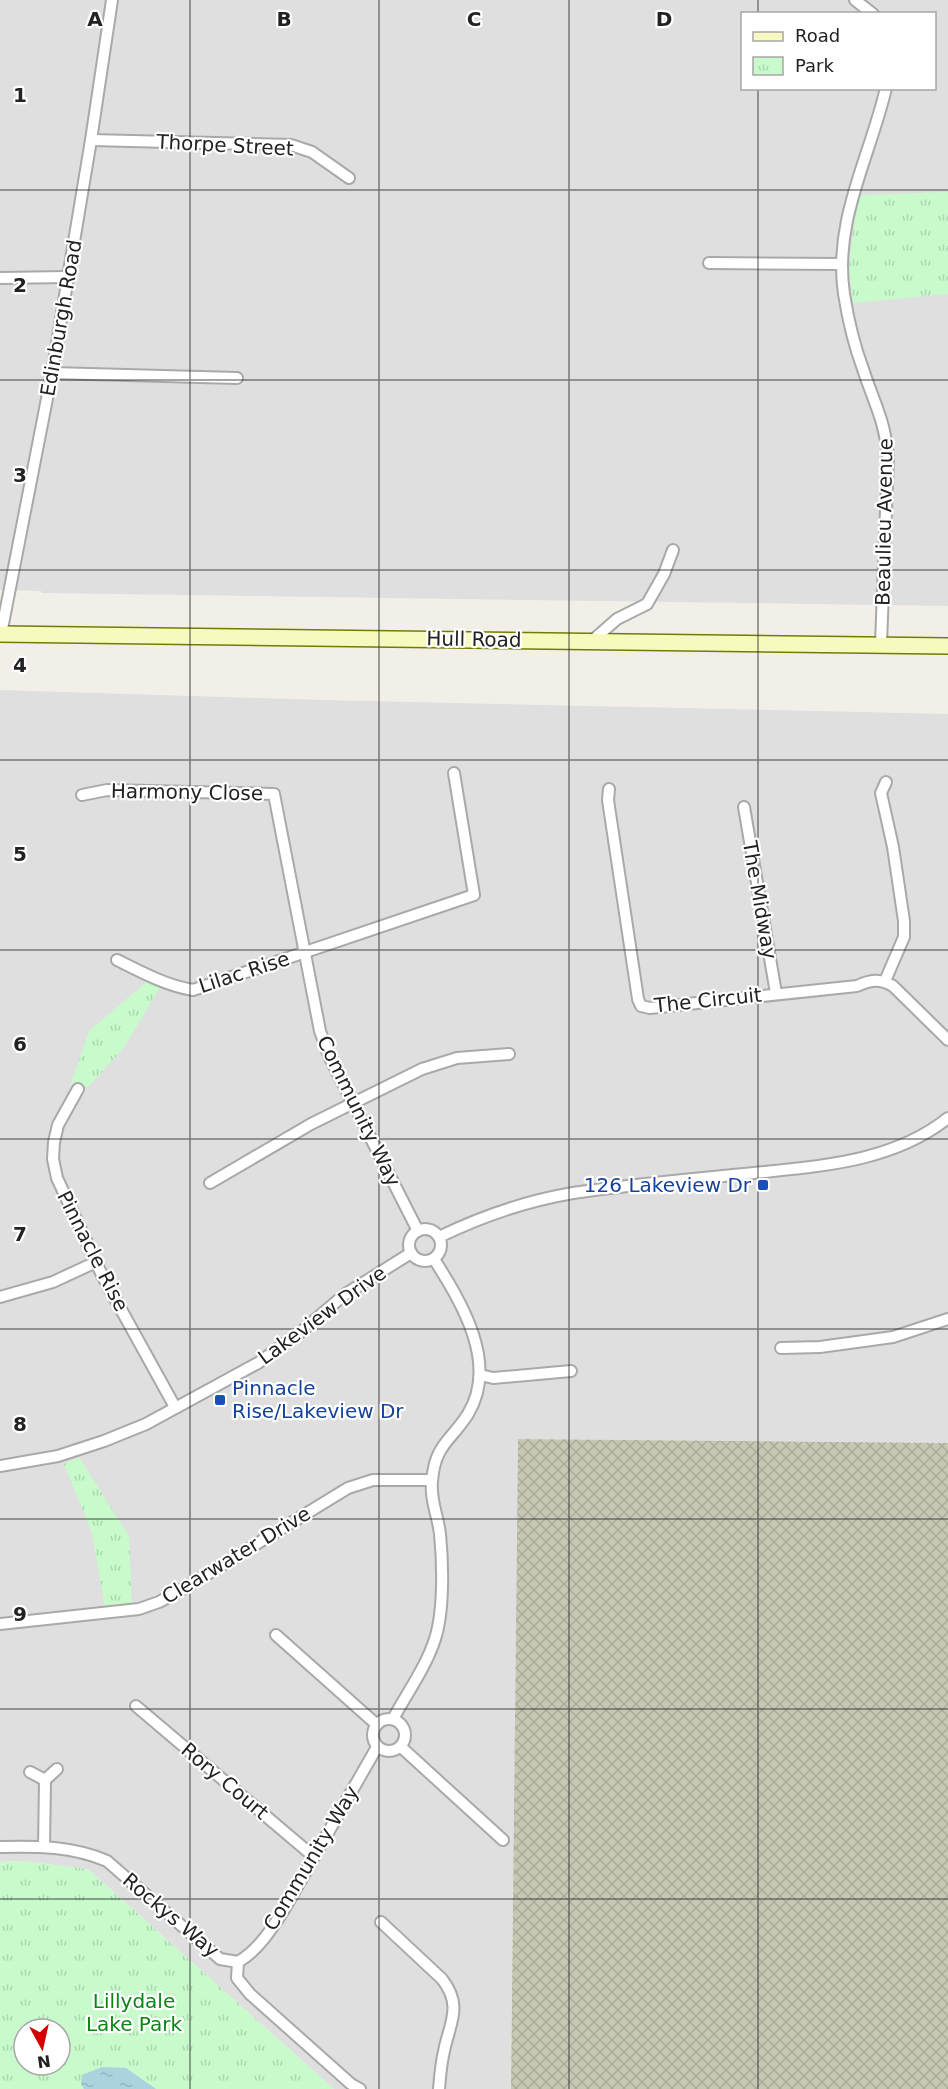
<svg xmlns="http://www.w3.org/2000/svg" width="948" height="2089" viewBox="0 0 948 2089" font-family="'DejaVu Sans',sans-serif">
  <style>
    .residential { fill: #e0dfdf; fill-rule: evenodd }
    .construction { fill: url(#construction-cross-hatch) }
    .park { fill: url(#park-tufts); fill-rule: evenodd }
    .water { fill: url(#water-ripples) }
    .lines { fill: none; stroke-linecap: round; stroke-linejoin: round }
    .street-casing { stroke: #a9a9a9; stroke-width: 14 }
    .secondary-casing { stroke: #707d05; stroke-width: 18 }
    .street { stroke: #fff; stroke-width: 10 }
    .secondary { stroke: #f7fabf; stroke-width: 15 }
    .grid { fill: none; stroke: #222; stroke-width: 1.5; stroke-opacity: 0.55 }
    .transit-dot { fill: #1a4fb4; stroke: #fff; stroke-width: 2 }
    .labels { text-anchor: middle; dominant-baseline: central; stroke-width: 4.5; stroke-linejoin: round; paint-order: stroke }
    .street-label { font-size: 20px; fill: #222; stroke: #fff }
    .transit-label { font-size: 20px; fill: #164399; stroke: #fff; text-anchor: end }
    .park-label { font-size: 20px; fill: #0c8416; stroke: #fff }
    .grid-label { font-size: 20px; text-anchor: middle; font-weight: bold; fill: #222; stroke: #fff; stroke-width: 4.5; stroke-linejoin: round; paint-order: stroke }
  </style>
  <defs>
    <pattern id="construction-cross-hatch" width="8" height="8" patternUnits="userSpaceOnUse" patternTransform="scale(1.5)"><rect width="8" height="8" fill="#c7c7b4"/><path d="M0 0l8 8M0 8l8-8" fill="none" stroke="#abab9a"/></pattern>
    <pattern id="park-tufts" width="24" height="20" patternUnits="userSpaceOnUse" patternTransform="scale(1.5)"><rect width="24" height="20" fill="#c8facc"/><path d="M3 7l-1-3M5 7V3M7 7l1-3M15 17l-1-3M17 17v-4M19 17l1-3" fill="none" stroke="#acd6af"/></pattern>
    <pattern id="water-ripples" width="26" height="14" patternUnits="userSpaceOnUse" patternTransform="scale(1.5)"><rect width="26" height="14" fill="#aad3df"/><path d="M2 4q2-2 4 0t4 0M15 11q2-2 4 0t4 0" fill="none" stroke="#92b5bf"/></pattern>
  </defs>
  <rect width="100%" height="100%" fill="#f2efe9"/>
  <g class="residential">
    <path d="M0,0H948V606L42,593L41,591L0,590ZM742,14H934V88H742Z"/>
    <polygon points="0,690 324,700 948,714 948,1443 518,1439 511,2089 334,2089 88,1869 21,1861 0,1862"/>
  </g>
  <polygon class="construction" points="518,1439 948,1443 948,2089 511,2089"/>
  <g class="park">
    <polygon points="948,192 948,294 853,303 849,272 850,254 859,195"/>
    <polygon points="150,979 163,983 123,1049 88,1087 71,1084 89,1031"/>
    <polygon points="79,1457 129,1536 132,1606 106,1614 92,1533 64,1464"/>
    <path d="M21,1861L88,1869L334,2089H0V1862ZM24,2029H60V2065H24Z"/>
  </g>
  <polygon class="water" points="102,2067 126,2068 156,2089 84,2089 81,2084 82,2075"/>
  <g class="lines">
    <g class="street-casing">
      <g id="street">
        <polyline points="855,0 873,14"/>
        <polyline points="91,140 291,145 312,152 349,178"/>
        <polyline points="709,263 842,264"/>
        <polyline points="0,278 68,277"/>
        <polyline points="52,373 237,378"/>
        <polyline points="1,634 52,373 91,140 112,0"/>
        <polyline points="593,640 617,619 647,604 664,574 673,550"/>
        <path d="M881,644L888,457C885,420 874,403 863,369C854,345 848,319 844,294C833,221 870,157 886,88"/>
        <path d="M609,789L608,800L638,999L641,1006L650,1008L857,986C870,980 880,978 893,986L948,1040"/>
        <polyline points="82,795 107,790 274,794 320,1031 329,1056 418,1231"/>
        <polyline points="744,807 776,993"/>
        <path d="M117,960C141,972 167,986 193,990L474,895L454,773"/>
        <polyline points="885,981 904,937 904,921 893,847 881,793 886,782"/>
        <polyline points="78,1089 58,1125 54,1142 53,1159 57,1178 102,1275 175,1407"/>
        <polyline points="210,1183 311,1124 422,1069 457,1058 509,1054"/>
        <circle cx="425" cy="1245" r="16"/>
        <path d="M439,1237C482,1216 526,1201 573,1193C633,1184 694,1179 754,1173C821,1166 893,1162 948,1118"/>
        <polyline points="0,1297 53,1282 96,1262"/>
        <polyline points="781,1348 820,1347 893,1337 948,1319"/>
        <polyline points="480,1375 493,1378 571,1371"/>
        <polyline points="0,1466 58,1456 104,1441 146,1424 258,1363 302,1331 344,1295 411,1253"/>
        <polyline points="0,1624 139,1609 159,1602 178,1592 348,1488 373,1480 432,1480"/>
        <polyline points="276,1635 376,1724"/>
        <polyline points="136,1706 313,1856"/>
        <circle cx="389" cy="1735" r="16"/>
        <path d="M393,1719C407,1693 426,1667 435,1639C444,1611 443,1564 440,1534C438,1516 430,1500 432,1481C435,1444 451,1441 468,1414C499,1363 461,1302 434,1259"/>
        <polyline points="401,1747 503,1840"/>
        <polyline points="30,1772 45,1780 57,1769"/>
        <polyline points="44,1846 45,1780"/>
        <path d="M0,1847C38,1846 72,1846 107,1861L220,1959L238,1962"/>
        <path d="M381,1922L442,1979C463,2006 450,2022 444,2051C441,2064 440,2076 439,2089"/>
        <path d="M238,1962C258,1951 273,1927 285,1908L377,1747"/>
        <polyline points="238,1962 237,1978 250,1994 351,2084 360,2089"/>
      </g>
    </g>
    <g class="secondary-casing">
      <polyline id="secondary" points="0,634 948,646"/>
    </g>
    <use href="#street" class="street"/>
    <use href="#secondary" class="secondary"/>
  </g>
  <path class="grid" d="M190,0V2089M379,0V2089M569,0V2089M758,0V14M758,88V2089M0,190H948M0,380H948M0,570H948M0,760H948M0,950H948M0,1139H948M0,1329H948M0,1519H948M0,1709H948M0,1899H948"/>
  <g class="transit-dot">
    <rect x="757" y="1179" width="12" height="12" rx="3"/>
    <rect x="214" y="1394" width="12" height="12" rx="3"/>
  </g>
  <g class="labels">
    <g class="street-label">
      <text transform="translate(225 145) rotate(3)">Thorpe Street</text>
      <text transform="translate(61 318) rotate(-80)">Edinburgh Road</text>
      <text transform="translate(884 522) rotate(-89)">Beaulieu Avenue</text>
      <text transform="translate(474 639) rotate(1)">Hull Road</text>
      <text transform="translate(187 792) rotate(1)">Harmony Close</text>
      <text transform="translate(760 900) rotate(80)">The Midway</text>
      <text transform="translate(244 972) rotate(-18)">Lilac Rise</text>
      <text transform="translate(708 1000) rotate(-6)">The Circuit</text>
      <text transform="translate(359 1111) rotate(64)">Community Way</text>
      <text transform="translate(93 1251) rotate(63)">Pinnacle Rise</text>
      <text transform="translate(322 1315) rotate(-36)">Lakeview Drive</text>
      <text transform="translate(236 1555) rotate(-31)">Clearwater Drive</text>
      <text transform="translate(225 1781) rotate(40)">Rory Court</text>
      <text transform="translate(311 1858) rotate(-59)">Community Way</text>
      <text transform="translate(171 1915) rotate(40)">Rockys Way</text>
    </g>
    <g class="transit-label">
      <text x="751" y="1185">126 Lakeview Dr</text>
      <text x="232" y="1388" text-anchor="start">Pinnacle<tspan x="232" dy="23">Rise/Lakeview Dr</tspan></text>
    </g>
    <g class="park-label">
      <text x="134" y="2001">Lillydale<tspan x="134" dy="23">Lake Park</tspan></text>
    </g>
  </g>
  <g class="grid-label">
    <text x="95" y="26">A</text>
    <text x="284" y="26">B</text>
    <text x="474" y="26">C</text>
    <text x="664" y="26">D</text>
    <text x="20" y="102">1</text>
    <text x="20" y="292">2</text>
    <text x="20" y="482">3</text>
    <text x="20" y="672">4</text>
    <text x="20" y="861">5</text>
    <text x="20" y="1051">6</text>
    <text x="20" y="1241">7</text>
    <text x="20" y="1431">8</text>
    <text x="20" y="1621">9</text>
  </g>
  <rect x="741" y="12" width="195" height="78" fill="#ffffff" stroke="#a7a7a7" stroke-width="1.5"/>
  <rect x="753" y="32" width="30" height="9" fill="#f7fabf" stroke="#a7a7a7" stroke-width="1.5"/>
  <text x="795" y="42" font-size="18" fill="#222222">Road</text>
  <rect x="753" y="57" width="30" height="18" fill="url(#park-tufts)" stroke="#a7a7a7" stroke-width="1.5"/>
  <text x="795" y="72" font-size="18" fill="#222222">Park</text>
  <g transform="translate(42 2047) rotate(172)"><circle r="28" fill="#ffffff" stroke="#a7a7a7" stroke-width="1.5"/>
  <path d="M0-4.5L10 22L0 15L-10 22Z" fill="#d40000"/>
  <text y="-9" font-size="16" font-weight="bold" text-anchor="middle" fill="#222222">N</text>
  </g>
</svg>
